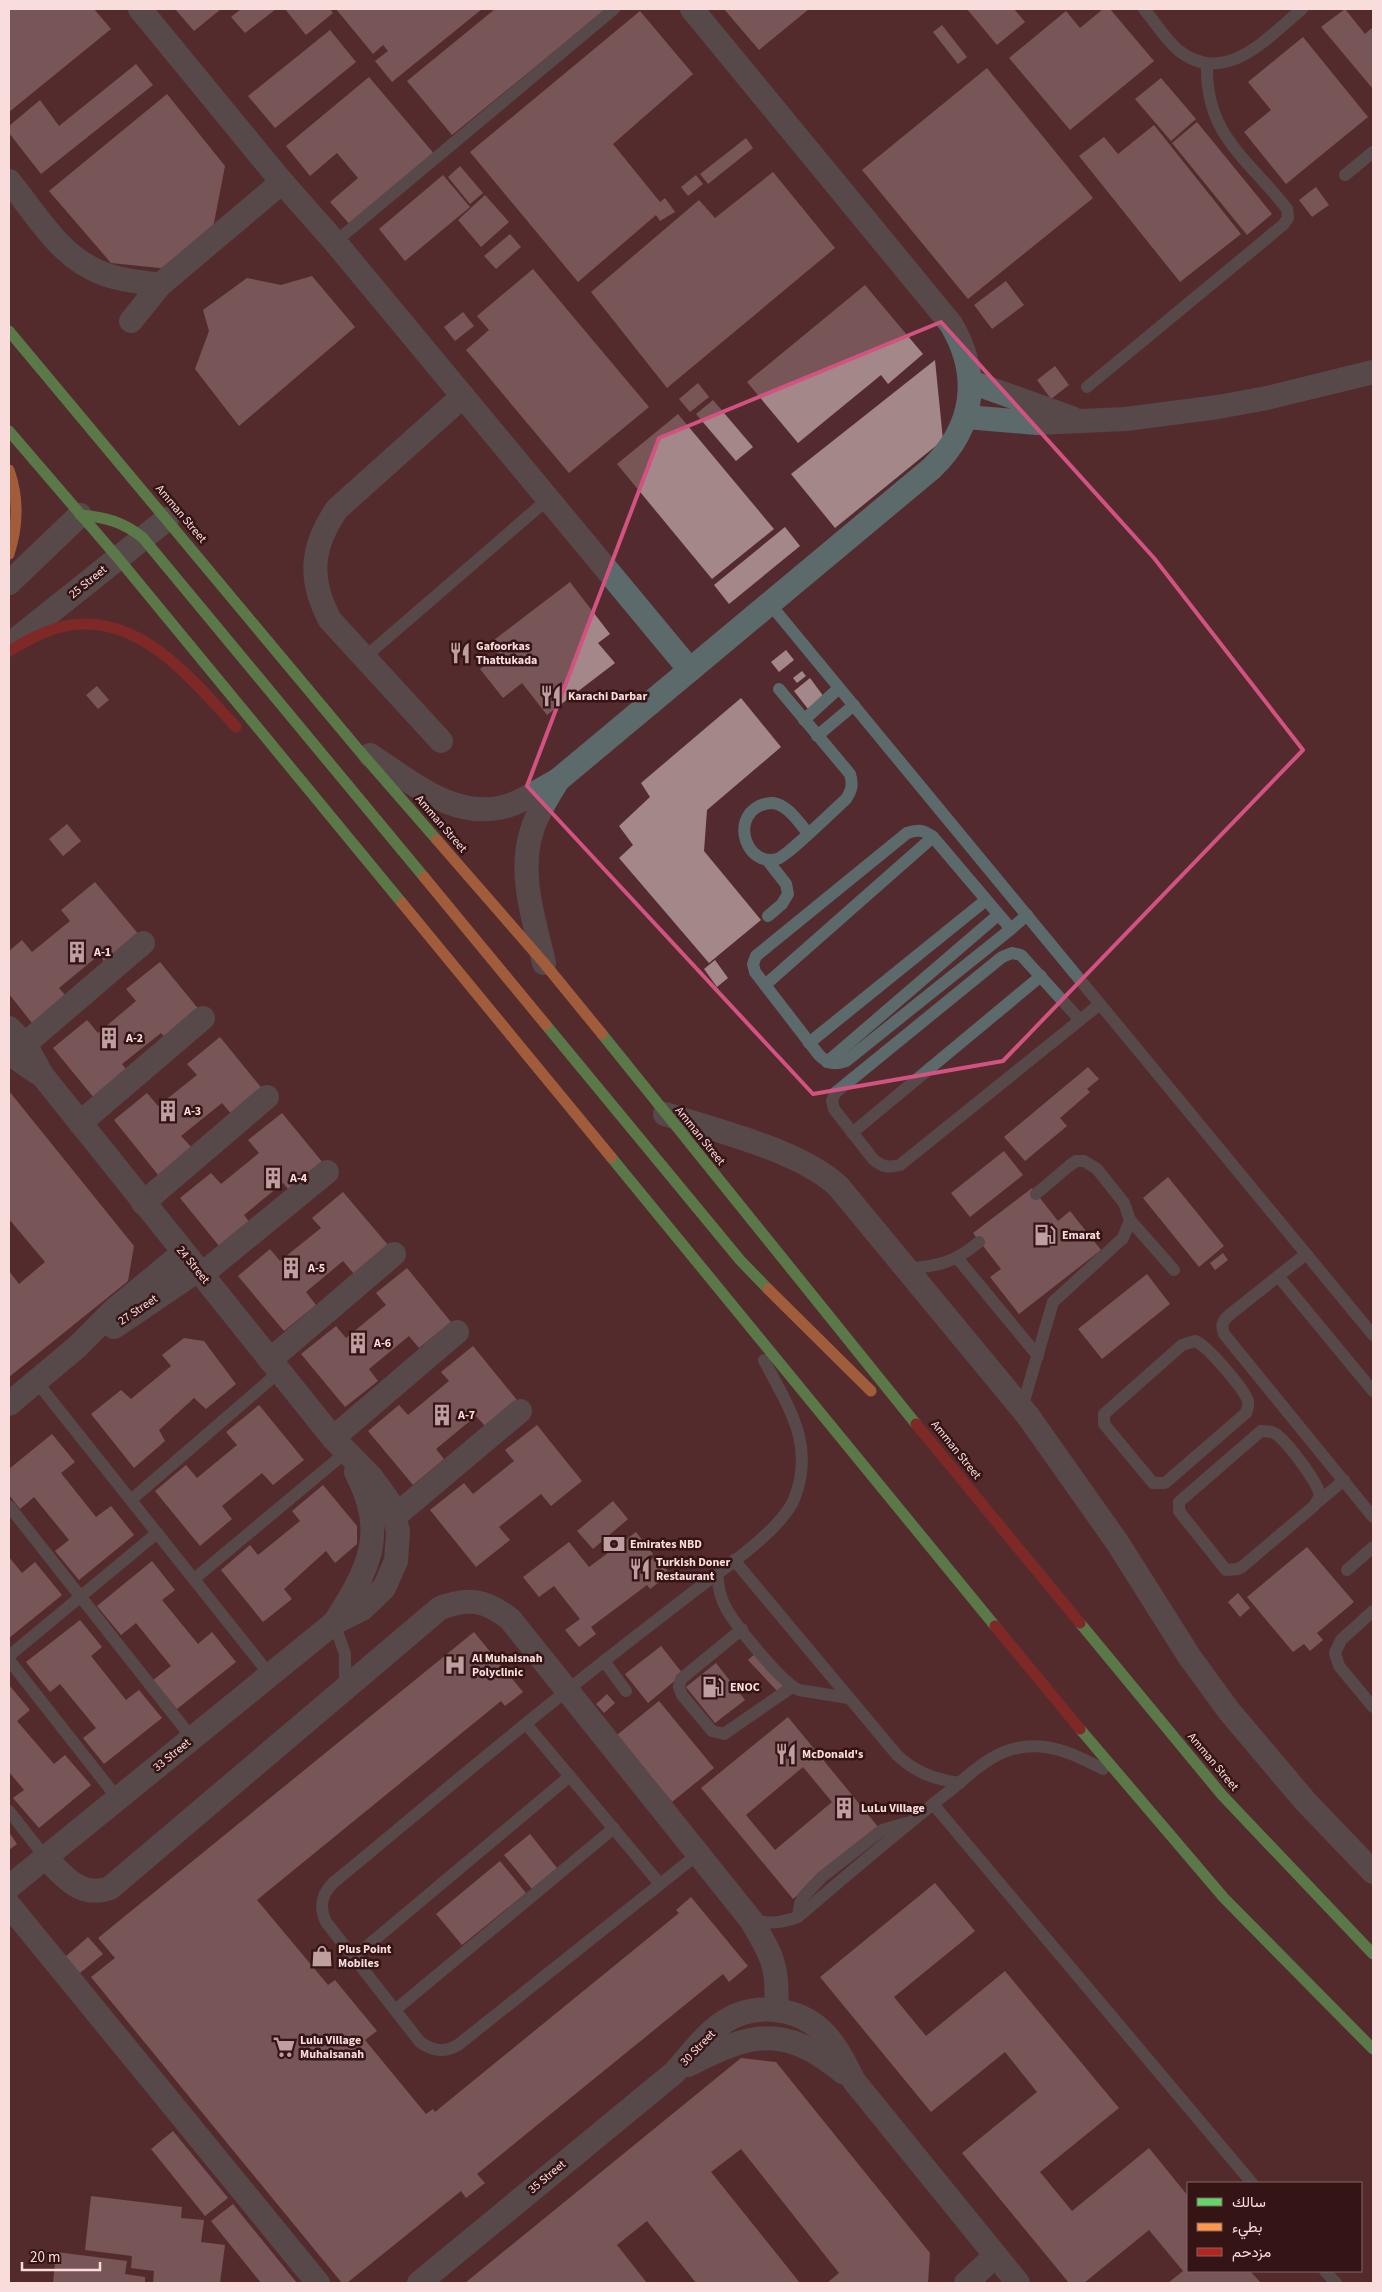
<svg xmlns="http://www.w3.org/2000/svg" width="1382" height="2292" viewBox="0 0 1382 2292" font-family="'Source Sans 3',Vazirmatn,sans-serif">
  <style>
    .building { fill: #a48788; fill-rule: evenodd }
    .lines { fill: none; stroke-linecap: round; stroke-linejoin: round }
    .lane { stroke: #5c6a6b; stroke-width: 12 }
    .street { stroke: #5c6a6b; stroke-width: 24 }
    .fast { stroke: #63d668; stroke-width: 11 }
    .slow { stroke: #ff974d; stroke-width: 11 }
    .jam { stroke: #b3261e; stroke-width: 11 }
    .marked { fill: none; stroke: #d25382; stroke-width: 4; stroke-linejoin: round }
    .labels { text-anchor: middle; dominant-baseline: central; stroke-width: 5; stroke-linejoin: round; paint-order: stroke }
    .street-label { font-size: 12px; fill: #f9dcdc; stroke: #341415 }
    .poi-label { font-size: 12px; font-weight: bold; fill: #f9dcdc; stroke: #341415; text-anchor: start }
  </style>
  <rect width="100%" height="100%" fill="#532b2e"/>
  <g class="building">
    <polygon points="9,9 94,9 111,29 9,112"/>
    <polygon points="175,9 221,9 194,31"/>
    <polygon points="241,9 276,9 245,33 231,17"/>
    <polygon points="285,9 330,9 333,13 306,35"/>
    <polygon points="336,9 482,9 392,82 375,61 388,51 383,45 373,54"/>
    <polygon points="495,9 606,9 452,135 407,81"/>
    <polygon points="724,9 809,9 759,50"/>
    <polygon points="967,9 1014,9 1025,22 997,45"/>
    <polygon points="1103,9 1110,9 1154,61 1070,130 1009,58 1066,11 1080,28"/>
    <polygon points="1345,9 1365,34 1373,27 1373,89 1321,27"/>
    <polygon points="640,11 693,74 613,144 660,202 665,198 675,212 660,221 656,215 578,282 470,152"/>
    <polygon points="942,25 967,57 958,64 933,32"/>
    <polygon points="330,30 356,62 275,128 248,96"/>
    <polygon points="1303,37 1368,117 1286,184 1244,132 1271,110 1248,82"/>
    <polygon points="136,64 153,85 41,174 9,133 9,126 40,100 59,126"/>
    <polygon points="987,68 1093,198 968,299 862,170"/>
    <polygon points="369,77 436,156 352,227 330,202 358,178 337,153 310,176 286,146"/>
    <polygon points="1161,78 1196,119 1171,141 1135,99"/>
    <polygon points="167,94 225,166 213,228 169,269 111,263 49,191"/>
    <polygon points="1197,122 1272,214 1247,235 1172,143"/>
    <polygon points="1154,125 1241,234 1180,282 1079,156 1104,137 1118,154"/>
    <polygon points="746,138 753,148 708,184 700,174"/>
    <polygon points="460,166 483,193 470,204 448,177"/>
    <polygon points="773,172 835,248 667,388 591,292 699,200 715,218"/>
    <polygon points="443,175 470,207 405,261 379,229"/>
    <polygon points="696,175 703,184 688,196 681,187"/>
    <polygon points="1316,187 1329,205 1312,217 1299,200"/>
    <polygon points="485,195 509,222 481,247 458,220"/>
    <polygon points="510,234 521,247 496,269 484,256"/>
    <polygon points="533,269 649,407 569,473 466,350 489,330 477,316"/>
    <polygon points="312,276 355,327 239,426 195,369 209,331 203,310 247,278 281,285"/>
    <polygon points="1006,281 1024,305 992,329 974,305"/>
    <polygon points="865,285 923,354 888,384 881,375 798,443 747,382"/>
    <polygon points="463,312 474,326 455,341 444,327"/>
    <polygon points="935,360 943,440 835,528 791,474"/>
    <polygon points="1055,366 1069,385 1051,399 1037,380"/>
    <polygon points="698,383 709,397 690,412 679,399"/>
    <polygon points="713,400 753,447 736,461 696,414"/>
    <polygon points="678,414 774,529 712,579 617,464"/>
    <polygon points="785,527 800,546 729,604 714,585"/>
    <polygon points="570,582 610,634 598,643 615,663 547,715 522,683 503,698 480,669 498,655 490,643"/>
    <polygon points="786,650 794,660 779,672 771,662"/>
    <polygon points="802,671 806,676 797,683 793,678"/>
    <polygon points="810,678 824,697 808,709 794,691"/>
    <polygon points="97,686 109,700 98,709 86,695"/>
    <polygon points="741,698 781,747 707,810 704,851 761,920 709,963 619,858 633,845 619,826 650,797 641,783"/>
    <polygon points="67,824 81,841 63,856 49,839"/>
    <polygon points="95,882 140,936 106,964 99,955 59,988 66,996 32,1023 9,994 9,951 22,940 32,952 70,921 61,910"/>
    <polygon points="715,960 728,978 717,987 704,969"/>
    <polygon points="160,962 205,1017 171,1044 161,1033 122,1064 132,1077 99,1104 53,1048 87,1020 98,1033 136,1001 126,989"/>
    <polygon points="220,1037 264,1091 233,1116 222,1103 181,1136 193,1149 159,1176 114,1120 147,1093 158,1106 197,1075 187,1064"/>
    <polygon points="1088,1067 1099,1079 1087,1089 1090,1092 1060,1118 1067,1126 1025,1161 1004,1137"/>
    <polygon points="9,1091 134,1246 128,1281 9,1377 9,1271 19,1284 45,1262 9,1219"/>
    <polygon points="282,1113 328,1169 294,1196 283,1183 244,1215 254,1228 224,1252 180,1198 211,1173 221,1184 259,1153 248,1140"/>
    <polygon points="1004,1151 1023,1175 970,1217 951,1193"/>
    <polygon points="1168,1177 1224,1246 1199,1267 1143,1198"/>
    <polygon points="1032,1188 1058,1221 1070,1211 1101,1250 1019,1314 990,1277 1001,1269 973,1233"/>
    <polygon points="343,1192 388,1245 354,1274 343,1261 306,1292 316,1305 284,1331 238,1276 270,1249 280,1261 321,1228 312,1218"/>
    <polygon points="1223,1253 1228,1260 1215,1270 1210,1263"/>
    <polygon points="407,1268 451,1322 419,1348 409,1336 369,1369 378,1381 345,1407 301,1354 336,1326 346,1338 386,1305 376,1293"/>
    <polygon points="1147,1274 1170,1304 1102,1359 1078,1329"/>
    <polygon points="184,1338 204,1341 236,1384 206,1409 194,1398 159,1430 165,1441 134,1468 91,1414 121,1390 131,1399 171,1366 162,1355"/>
    <polygon points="473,1346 517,1400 485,1426 476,1416 436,1449 444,1459 413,1485 368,1431 399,1405 408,1415 449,1381 441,1372"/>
    <polygon points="259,1405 304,1460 273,1485 262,1473 222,1506 232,1519 200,1546 155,1491 186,1465 197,1478 237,1445 226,1432"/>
    <polygon points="537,1425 582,1481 551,1506 541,1494 499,1527 510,1540 476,1567 430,1510 464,1483 473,1494 514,1461 505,1450"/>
    <polygon points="52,1434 75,1462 61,1473 96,1517 111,1506 134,1535 79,1580 55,1551 69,1540 34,1497 20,1509 9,1495 9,1469"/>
    <polygon points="323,1485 357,1526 357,1544 335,1563 326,1551 284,1589 292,1599 263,1622 221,1570 250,1545 258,1555 300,1521 292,1511"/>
    <polygon points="613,1501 628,1519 593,1549 577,1531"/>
    <polygon points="636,1532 653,1554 638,1565 641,1568 656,1556 670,1574 650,1589 647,1585 591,1627 596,1634 579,1647 565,1630 580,1619 554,1586 539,1597 523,1577 569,1542 589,1567"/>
    <polygon points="1307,1547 1354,1602 1317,1633 1323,1640 1310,1651 1304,1644 1293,1652 1247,1597"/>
    <polygon points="9,1557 22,1573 35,1562 62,1595 9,1638"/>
    <polygon points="152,1561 175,1590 162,1600 198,1644 212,1632 236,1662 177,1709 153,1680 171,1666 136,1623 121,1635 97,1606"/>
    <polygon points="1238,1593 1250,1608 1240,1617 1228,1602"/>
    <polygon points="80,1620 102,1647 91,1656 126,1700 139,1690 162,1718 104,1764 83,1738 96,1728 60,1684 50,1692 26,1662"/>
    <polygon points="474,1632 523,1692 505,1706 501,1701 257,1900 328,1985 335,1980 377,2031 365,2040 426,2114 433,2109 435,2112 679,1913 676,1910 691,1897 748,1966 729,1982 723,1974 477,2174 485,2183 466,2198 461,2191 347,2283 342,2283 91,1977 115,1958 98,1938"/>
    <polygon points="661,1646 683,1674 648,1703 625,1674"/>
    <polygon points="756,1653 785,1686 778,1692 748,1660"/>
    <polygon points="716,1663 745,1700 715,1723 686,1687"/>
    <polygon points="9,1685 30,1710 17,1721 54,1764 65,1755 91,1785 39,1828 13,1798 24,1790 9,1772"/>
    <polygon points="607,1694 615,1703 604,1713 596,1704"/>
    <polygon points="659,1701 714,1768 672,1802 617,1735"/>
    <path d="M788,1717L879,1828L793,1899L701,1788ZM803,1767L832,1802L775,1850L746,1815Z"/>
    <polygon points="9,1832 17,1844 9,1850"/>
    <polygon points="530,1834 557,1868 532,1889 504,1855"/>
    <polygon points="500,1861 526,1893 462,1945 436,1914"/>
    <polygon points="935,1883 975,1931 894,1997 926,2036 1005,1971 1119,2108 1040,2172 1072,2211 1149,2148 1188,2196 1188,2271 1250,2271 1261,2283 1168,2283 1183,2271 1149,2230 1084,2283 1069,2283 962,2153 1037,2092 1005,2052 931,2112 820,1977"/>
    <polygon points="88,1937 103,1954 80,1973 65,1957"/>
    <polygon points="741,2058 776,2062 930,2253 928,2283 827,2283 839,2273 741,2149 711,2172 800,2283 696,2283 647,2221 617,2245 647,2283 465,2283"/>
    <polygon points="173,2131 228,2198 205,2216 151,2149"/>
    <polygon points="91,2196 182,2207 181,2218 204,2220 201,2242 225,2245 220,2283 153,2283 154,2271 131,2268 132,2256 85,2250"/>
    <polygon points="233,2204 245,2219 297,2283 261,2283 211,2221"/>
    <polygon points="56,2252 127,2261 125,2274 145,2277 145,2283 53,2283"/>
  </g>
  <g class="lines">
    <g class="lane">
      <path d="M1144,9C1155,22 1165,39 1178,50C1225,88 1268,37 1302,9"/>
      <polyline points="1345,175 1373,152"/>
      <polyline points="335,242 614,9"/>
      <path d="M1087,387L1283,225L1288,218L1287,209C1248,158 1205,136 1207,64"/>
      <polyline points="770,604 1373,1335"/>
      <polyline points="365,657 548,499"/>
      <path d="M779,689L850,774C853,784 852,790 846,799C835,809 786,857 777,859C748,867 730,821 759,806C764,804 772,802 777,804C790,808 800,824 808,833"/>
      <polyline points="804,720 839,688"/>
      <polyline points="817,736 854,705"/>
      <polyline points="768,861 786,884 788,894 782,904 768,916"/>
      <path d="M1011,929L933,837C924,830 918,829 907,833L756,956L753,964L755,972L819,1055C828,1064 834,1065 846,1061L1011,929L1027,915"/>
      <polyline points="765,985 933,837"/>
      <path d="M1080,1020L1021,955L1012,953L1002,957L835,1093L832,1101L834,1109L873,1159C882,1167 888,1168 900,1165L1100,1004"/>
      <polyline points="809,1043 986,900"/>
      <polyline points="827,1062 998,915"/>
      <polyline points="852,1133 1041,976"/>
      <polyline points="1130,1220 1174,1270"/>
      <path d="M1306,1254L1228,1316C1222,1322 1221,1326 1224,1334L1373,1517"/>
      <polyline points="958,1259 1038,1356"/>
      <path d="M905,1269C938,1266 954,1263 979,1242"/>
      <polyline points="1278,1276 1373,1391"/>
      <path d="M1195,1341C1207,1345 1244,1389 1248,1401C1249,1406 1247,1410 1246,1413L1165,1483H1153L1104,1424V1414L1182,1345Z"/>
      <polyline points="36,1381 270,1675"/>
      <polyline points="1022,1408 1053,1302 1123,1238 1130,1220 1124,1203 1097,1169 1084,1161 1076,1161 1069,1166 1036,1194"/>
      <path d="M1261,1431C1267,1431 1271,1431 1276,1434C1288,1443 1318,1482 1320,1496L1314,1506L1243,1566L1238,1569L1226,1570L1182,1515L1179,1511V1502Z"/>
      <polyline points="131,1500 279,1372"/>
      <polyline points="1318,1502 1344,1480"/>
      <polyline points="9,1506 192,1738"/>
      <path d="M734,1560L897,1755C916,1773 934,1779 960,1783"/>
      <polyline points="1347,1570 1373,1547"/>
      <path d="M717,1574C718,1584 719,1594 724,1604C732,1622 782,1683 799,1690L848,1698"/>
      <polyline points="194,1579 345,1453"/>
      <polyline points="1373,1611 1341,1640 1335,1653 1339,1666 1373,1707"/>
      <polyline points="334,1623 345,1654 345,1687"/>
      <polyline points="742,1629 681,1679 679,1687 682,1695 712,1731 724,1734 792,1687"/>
      <polyline points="9,1656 157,1533"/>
      <polyline points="9,1660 118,1799"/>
      <polyline points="604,1661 626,1691"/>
      <polyline points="526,1724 660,1884"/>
      <polyline points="933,1804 1252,2183"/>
      <polyline points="9,1811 45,1857"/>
      <path d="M698,1854L458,2045C444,2053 433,2051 420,2042L326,1922C319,1907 321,1895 333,1883C411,1819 489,1752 569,1689C611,1655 654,1622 697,1589C723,1569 784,1528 795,1497C815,1443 788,1407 764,1360"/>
      <polyline points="798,1917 800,1904 803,1897 822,1877 882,1830 906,1823"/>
      <path d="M751,1920C769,1924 781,1923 798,1917C847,1875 896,1833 947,1793C967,1777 987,1756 1013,1749C1046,1740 1074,1754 1103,1769"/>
      <polyline points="354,1957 570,1776"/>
      <polyline points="395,2010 614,1828"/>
      <polyline points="1325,2271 1336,2283"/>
    </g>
    <g class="street">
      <polyline points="140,9 282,182 335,242 690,670"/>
      <path d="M9,181C38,216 61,260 107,275C124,281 143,282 160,285"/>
      <polyline points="131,321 160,285 282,182"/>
      <polyline points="971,382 1072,418"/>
      <polyline points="966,417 1037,423 1126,419 1218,407 1267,398 1373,372"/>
      <polyline points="9,583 80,515"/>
      <polyline points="18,638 167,519"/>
      <path d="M441,741L330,620C308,579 311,547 337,509L463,396"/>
      <path d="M370,755C412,782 457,823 510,805C527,799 543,788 558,780L932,468C975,426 981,375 951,324L692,9"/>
      <path d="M544,963C534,919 517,872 533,827C539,810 549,795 558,780"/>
      <polyline points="9,1028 25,1044 42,1075 333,1438 372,1478 390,1503 398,1531 396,1561 384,1588 362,1609 334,1623 9,1887"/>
      <polyline points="25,1044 143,943"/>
      <polyline points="9,1053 38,1073"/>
      <path d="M665,1114C717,1131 799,1150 838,1186L1028,1416L1117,1542L1189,1656L1229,1711L1305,1801L1373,1872"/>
      <polyline points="80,1123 203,1018"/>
      <polyline points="143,1203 267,1097"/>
      <polyline points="201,1275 327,1172"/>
      <polyline points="114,1327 198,1270"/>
      <polyline points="270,1360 394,1254"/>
      <polyline points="9,1404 77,1347 114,1310 183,1253"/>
      <polyline points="333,1438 457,1332"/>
      <polyline points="394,1517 520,1411"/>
      <path d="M335,1622C369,1568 388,1534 356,1472"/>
      <path d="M45,1857C64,1876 80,1899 110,1888L440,1608C470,1597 485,1600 510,1619L751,1920C772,1955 779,1967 776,2010"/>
      <polyline points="9,1905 318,2283"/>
      <path d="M688,2065C753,2032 784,2024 844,2073"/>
      <path d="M419,2283L675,2072C690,2055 705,2034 724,2022C754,2002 798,2007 823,2032C837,2046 845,2064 854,2081L1018,2283"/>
      <polyline points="966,2283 995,2256"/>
    </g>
    <g class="fast">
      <polyline points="9,331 357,748 437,840"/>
      <polyline points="9,431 118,558 402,903"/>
      <path d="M80,515C105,517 124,522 143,538L424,877"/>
      <polyline points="546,1025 740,1260 768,1289"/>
      <polyline points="602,1034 916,1424"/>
      <polyline points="611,1157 995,1626"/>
      <polyline points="1080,1623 1222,1795 1373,1954"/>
      <polyline points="1080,1729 1224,1898 1373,2049"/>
    </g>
    <g class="slow">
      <path d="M9,470C19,498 18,526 9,554"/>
      <polyline points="437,840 544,963 602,1034"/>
      <polyline points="424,877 546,1025"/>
      <polyline points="402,903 611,1157"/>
      <polyline points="768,1289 871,1391"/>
    </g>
    <g class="jam">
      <path d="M9,651C24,642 40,633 57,628C134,606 190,677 236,727"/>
      <polyline points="916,1424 1080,1623"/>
      <polyline points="995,1626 1080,1729"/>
    </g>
  </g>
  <path d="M0 0H1382V2292H0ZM941,322L1154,558L1303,750L1003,1061L813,1094L527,786L659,438Z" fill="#532b2e" fill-opacity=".55" fill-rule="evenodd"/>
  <path class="marked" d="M941,322L1154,558L1303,750L1003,1061L813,1094L527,786L659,438Z"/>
  <defs>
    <g id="restaurant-bare" transform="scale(1.725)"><path d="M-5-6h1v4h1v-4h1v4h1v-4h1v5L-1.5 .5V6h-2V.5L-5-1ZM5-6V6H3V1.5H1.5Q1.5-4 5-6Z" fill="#bf9e9f" stroke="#341415" stroke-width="2.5" paint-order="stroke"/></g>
    <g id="building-bare" transform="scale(1.725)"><path d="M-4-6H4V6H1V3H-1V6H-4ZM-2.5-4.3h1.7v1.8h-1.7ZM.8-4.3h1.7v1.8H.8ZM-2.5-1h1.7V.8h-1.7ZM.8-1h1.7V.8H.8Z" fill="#bf9e9f" stroke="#341415" stroke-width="2.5" paint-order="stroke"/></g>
    <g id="fuel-bare" transform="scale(1.725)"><path d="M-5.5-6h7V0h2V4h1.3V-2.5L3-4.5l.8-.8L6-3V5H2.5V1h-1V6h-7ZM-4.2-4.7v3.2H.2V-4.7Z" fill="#bf9e9f" stroke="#341415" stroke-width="2.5" paint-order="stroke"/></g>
    <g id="bank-bare" transform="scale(1.725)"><path d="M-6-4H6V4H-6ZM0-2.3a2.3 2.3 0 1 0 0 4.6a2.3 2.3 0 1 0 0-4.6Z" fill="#bf9e9f" stroke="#341415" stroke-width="2.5" paint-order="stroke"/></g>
    <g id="hospital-bare" transform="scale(1.725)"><path d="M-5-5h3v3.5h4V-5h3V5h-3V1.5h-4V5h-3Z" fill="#bf9e9f" stroke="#341415" stroke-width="2.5" paint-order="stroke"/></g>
    <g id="shop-bare" transform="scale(1.725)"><path d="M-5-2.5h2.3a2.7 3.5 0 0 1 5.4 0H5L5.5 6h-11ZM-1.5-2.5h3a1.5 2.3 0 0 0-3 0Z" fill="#bf9e9f" stroke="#341415" stroke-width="2.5" paint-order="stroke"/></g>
    <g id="supermarket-bare" transform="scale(1.725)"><path d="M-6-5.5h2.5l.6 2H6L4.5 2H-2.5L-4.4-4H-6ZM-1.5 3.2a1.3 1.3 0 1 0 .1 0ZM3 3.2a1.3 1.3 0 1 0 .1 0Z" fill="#bf9e9f" stroke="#341415" stroke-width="2.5" paint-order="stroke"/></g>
  </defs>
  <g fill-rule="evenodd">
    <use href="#restaurant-bare" x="460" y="653"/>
    <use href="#restaurant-bare" x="551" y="696"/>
    <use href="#building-bare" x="77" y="952"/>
    <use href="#building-bare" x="109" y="1038"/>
    <use href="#building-bare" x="168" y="1111"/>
    <use href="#building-bare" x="273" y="1178"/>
    <use href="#fuel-bare" x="1045" y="1235"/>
    <use href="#building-bare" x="291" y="1268"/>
    <use href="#building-bare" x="358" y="1343"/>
    <use href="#building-bare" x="442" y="1415"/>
    <use href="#bank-bare" x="614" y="1544"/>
    <use href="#restaurant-bare" x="640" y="1569"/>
    <use href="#hospital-bare" x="455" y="1665"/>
    <use href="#fuel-bare" x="713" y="1687"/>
    <use href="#restaurant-bare" x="786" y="1754"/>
    <use href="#building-bare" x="844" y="1808"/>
    <use href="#shop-bare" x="322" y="1956"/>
    <use href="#supermarket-bare" x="284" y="2047"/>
  </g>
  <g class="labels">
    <g class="street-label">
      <text transform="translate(181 514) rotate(50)">Amman Street</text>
      <text transform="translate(88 582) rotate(-39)">25 Street</text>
      <text transform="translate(441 824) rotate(49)">Amman Street</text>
      <text transform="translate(700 1136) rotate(51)">Amman Street</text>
      <text transform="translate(193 1265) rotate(51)">24 Street</text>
      <text transform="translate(138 1310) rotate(-34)">27 Street</text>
      <text transform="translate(956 1450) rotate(51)">Amman Street</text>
      <text transform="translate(172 1755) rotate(-39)">33 Street</text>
      <text transform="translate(1213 1762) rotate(50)">Amman Street</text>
      <text transform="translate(698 2048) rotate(-46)">30 Street</text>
      <text transform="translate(547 2177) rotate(-40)">35 Street</text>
    </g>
    <g class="poi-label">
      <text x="476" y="646">Gafoorkas<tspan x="476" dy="14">Thattukada</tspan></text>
      <text x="568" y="696">Karachi Darbar</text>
      <text x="94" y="952">A-1</text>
      <text x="126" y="1038">A-2</text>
      <text x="184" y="1111">A-3</text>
      <text x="290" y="1178">A-4</text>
      <text x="1062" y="1235">Emarat</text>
      <text x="308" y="1268">A-5</text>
      <text x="374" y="1343">A-6</text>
      <text x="458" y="1415">A-7</text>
      <text x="630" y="1544">Emirates NBD</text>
      <text x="656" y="1562">Turkish Doner<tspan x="656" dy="14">Restaurant</tspan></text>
      <text x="472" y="1658">Al Muhaisnah<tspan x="472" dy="14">Polyclinic</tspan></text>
      <text x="730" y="1687">ENOC</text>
      <text x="802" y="1754">McDonald's</text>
      <text x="861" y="1808">LuLu Village</text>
      <text x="338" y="1949">Plus Point<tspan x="338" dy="14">Mobiles</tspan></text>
      <text x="300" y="2040">Lulu Village<tspan x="300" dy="14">Muhaisanah</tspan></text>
    </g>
  </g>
  <rect width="1382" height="2292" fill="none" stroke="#f9dcdc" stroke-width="20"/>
  <rect x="1187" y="2182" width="175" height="90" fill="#341415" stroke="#836465"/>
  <rect x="1197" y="2198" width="25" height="8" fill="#63d668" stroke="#836465"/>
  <text x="1232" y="2207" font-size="15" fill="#f9dcdc">سالك</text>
  <rect x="1197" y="2223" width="25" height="8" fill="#ff974d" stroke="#836465"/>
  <text x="1232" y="2232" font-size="15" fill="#f9dcdc">بطيء</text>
  <rect x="1197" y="2248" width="25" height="8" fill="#b3261e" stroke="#836465"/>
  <text x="1232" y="2257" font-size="15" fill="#f9dcdc">مزدحم</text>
  <path d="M22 2262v8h78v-8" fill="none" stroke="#f9dcdc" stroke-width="2.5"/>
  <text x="30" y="2262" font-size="15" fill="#f9dcdc" stroke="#341415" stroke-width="4" paint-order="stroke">20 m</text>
</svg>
